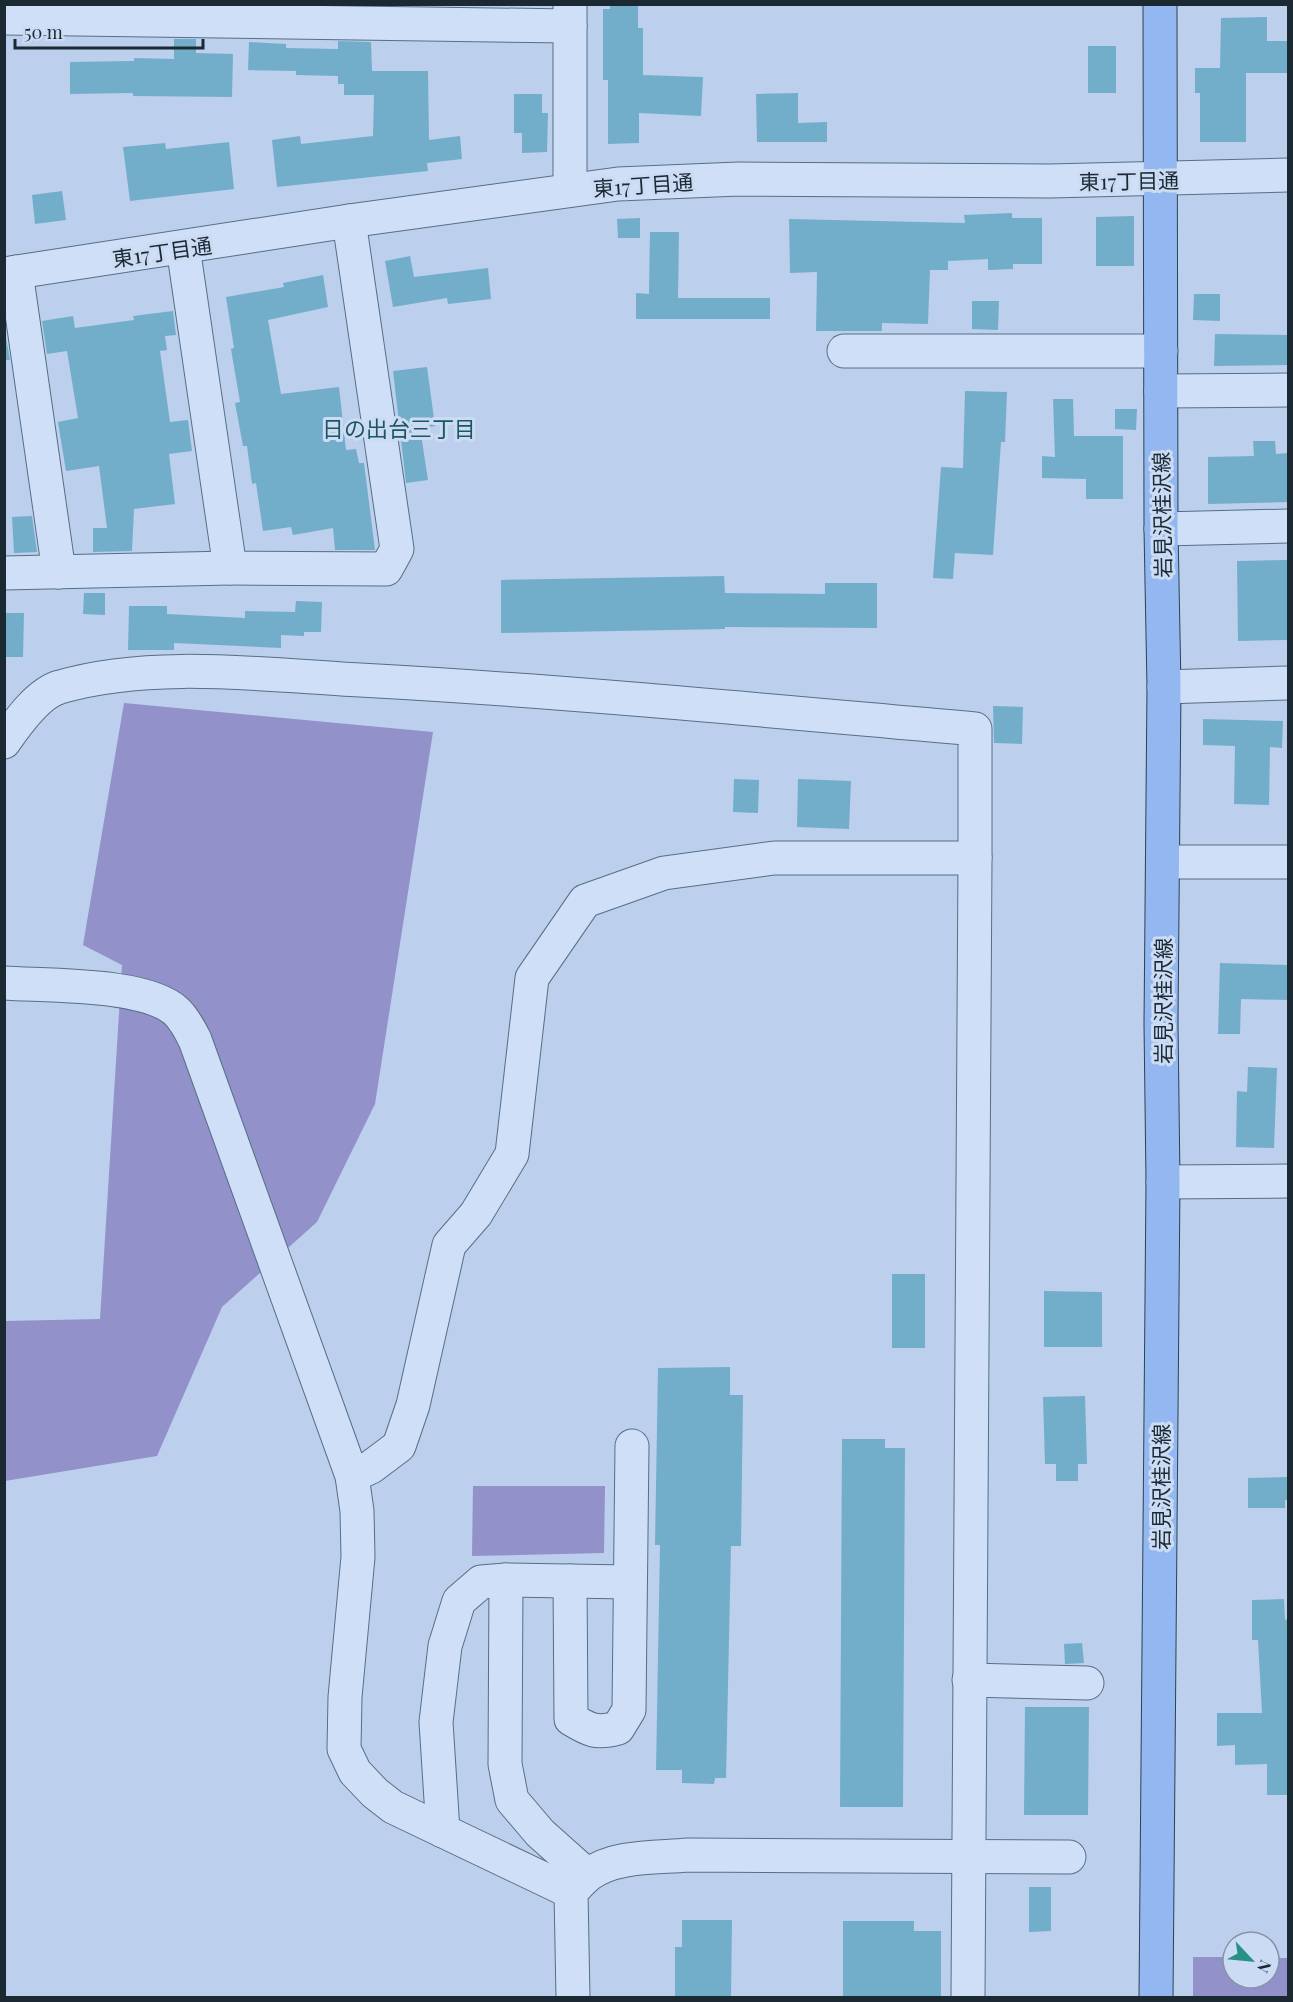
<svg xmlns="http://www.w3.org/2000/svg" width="1293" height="2002" viewBox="0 0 1293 2002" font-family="'Playfair Display','Noto Sans JP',serif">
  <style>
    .green { fill: #9391ca }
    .building { fill: #72aeca }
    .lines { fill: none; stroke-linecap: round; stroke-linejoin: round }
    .minor-casing { stroke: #566f84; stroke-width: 35 }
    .major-casing { stroke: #2b4251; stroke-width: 35 }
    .minor { stroke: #cfdff8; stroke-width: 33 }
    .major { stroke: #93b8f1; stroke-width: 33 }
    .labels { text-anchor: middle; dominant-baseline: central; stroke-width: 6; stroke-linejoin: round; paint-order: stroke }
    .street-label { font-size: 21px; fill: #1b2933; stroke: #ccdbf4 }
    .neighbourhood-label { font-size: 22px; fill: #1b575f; stroke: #ccdbf4 }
  </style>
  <rect width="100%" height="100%" fill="#bccfed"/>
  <g class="green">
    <polygon points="124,703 433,732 375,1104 317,1222 222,1307 157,1456 5,1481 5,1321 100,1319 122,965 83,945"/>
    <polygon points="473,1486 605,1486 604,1553 472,1556"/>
    <polygon points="1193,1957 1233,1957 1233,1978 1269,1978 1269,1958 1288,1958 1288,1997 1193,1997"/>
  </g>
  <g class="building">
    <polygon points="610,4 638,4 638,28 643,28 643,75 703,77 701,116 639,113 639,143 608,144 608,80 603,80 603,9 610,9"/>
    <polygon points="1267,17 1267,41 1288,41 1288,73 1246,73 1246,142 1200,142 1200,93 1195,93 1195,68 1220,68 1221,18"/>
    <polygon points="174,39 196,39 196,53 233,54 232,97 133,96 133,93 70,94 70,62 134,61 134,58 174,59"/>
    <polygon points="338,41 371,42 372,71 428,71 429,140 460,136 462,159 427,163 428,171 277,187 272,140 300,136 301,144 373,136 374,95 344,95 344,84 338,84 338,76 296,75 296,71 248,70 249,42 286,44 286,48 338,49"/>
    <rect x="1088" y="46" width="28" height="47"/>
    <polygon points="798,93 798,123 827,122 827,142 757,142 756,94"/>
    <polygon points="514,94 542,94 542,113 548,113 547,152 522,153 522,133 514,133"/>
    <polygon points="229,142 234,189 130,201 123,147 165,143 166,149"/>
    <polygon points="62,191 66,220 35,224 32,195"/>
    <polygon points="1012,213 1012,218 1042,218 1042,264 1013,264 1013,269 988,270 988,259 948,261 948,270 930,270 928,324 882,323 882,331 816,331 817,272 790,273 789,219 965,223 964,215"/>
    <polygon points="1134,216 1134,266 1096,266 1096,217"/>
    <polygon points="640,218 640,238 618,238 617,219"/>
    <polygon points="650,232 679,232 678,298 770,298 770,319 636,319 636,293 649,294"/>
    <polygon points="410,256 414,277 488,268 491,299 448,304 447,298 393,307 385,261"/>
    <polygon points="323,275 328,307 268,320 281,394 339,387 346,450 356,449 359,463 364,463 375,550 335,550 333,528 293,535 291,527 263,531 256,483 252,484 247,446 243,446 235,403 240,402 231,349 234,348 226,297 284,287 283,283"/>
    <polygon points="1194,294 1220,294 1220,321 1193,320"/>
    <polygon points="972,301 999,301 998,330 972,329"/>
    <polygon points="173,311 176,335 165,336 167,350 160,351 170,422 188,420 192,451 169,454 175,504 134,509 132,551 93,552 93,528 107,528 99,466 66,471 58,422 78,418 67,351 47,354 42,321 73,316 75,328 134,320 133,316"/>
    <polygon points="4,327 10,360 4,360"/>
    <polygon points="1215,334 1288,335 1288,365 1214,366"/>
    <polygon points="427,367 435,426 420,428 428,480 406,483 393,371"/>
    <polygon points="965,391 1007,392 1005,442 1001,442 993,555 955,553 953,579 933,578 941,467 963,468"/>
    <polygon points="1053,399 1073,399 1074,436 1123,436 1123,499 1086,499 1086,479 1042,478 1042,456 1055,457"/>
    <polygon points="1115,409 1137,409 1136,430 1115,429"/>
    <polygon points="1253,441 1275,441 1276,454 1288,453 1288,502 1208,504 1208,457 1254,456"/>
    <polygon points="32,516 37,552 14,553 12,517"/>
    <polygon points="1288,560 1288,640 1238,641 1237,561"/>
    <polygon points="724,576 725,593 825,594 825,583 877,583 877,628 725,627 725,629 501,633 501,580"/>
    <polygon points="84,593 105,593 105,615 83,614"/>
    <polygon points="296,601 322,602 321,632 304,632 304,636 281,635 281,648 174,643 174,650 128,650 129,606 167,606 167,614 245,618 245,611 295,612"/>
    <polygon points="4,613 24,613 23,657 4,657"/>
    <polygon points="993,706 1023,707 1022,744 994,743"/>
    <polygon points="1203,719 1283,721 1282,748 1270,747 1269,805 1234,804 1235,746 1203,745"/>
    <polygon points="734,779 759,780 758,813 733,812"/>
    <polygon points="798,779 851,781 849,829 797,827"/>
    <polygon points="1220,963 1288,965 1288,1000 1241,999 1240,1034 1218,1034"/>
    <polygon points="1248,1067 1277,1068 1274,1148 1236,1147 1237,1091 1247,1092"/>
    <rect x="892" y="1274" width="33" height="74"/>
    <polygon points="1044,1291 1102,1292 1102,1347 1044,1347"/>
    <polygon points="730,1367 730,1395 743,1395 741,1546 731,1546 726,1778 715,1778 714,1784 682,1783 682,1770 656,1770 660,1545 655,1545 658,1368"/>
    <polygon points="1085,1396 1087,1464 1078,1464 1078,1481 1056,1481 1056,1464 1045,1464 1043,1397"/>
    <polygon points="842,1439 885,1439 885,1448 905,1448 903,1807 840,1807"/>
    <polygon points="1288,1477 1288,1500 1285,1500 1285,1508 1248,1508 1248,1478"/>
    <polygon points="1284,1599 1285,1620 1288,1619 1288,1795 1267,1795 1267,1764 1235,1765 1235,1745 1217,1746 1217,1713 1262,1713 1258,1640 1252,1640 1252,1600"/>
    <polygon points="1082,1643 1084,1663 1065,1664 1064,1644"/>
    <polygon points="1025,1707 1089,1707 1088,1815 1024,1815"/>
    <polygon points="1029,1887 1051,1887 1051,1931 1029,1932"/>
    <polygon points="682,1920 732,1920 731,1998 675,1998 675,1947 682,1947"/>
    <polygon points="843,1921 914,1921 914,1931 941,1931 941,1998 843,1998"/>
  </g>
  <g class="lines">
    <g class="minor-casing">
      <g id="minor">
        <polyline points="570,5 570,189"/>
        <polyline points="4,18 570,26"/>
        <polyline points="183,247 230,568 386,569 397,549 349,221"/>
        <polyline points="16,272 59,572"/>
        <polyline points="4,274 349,221 618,184 739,179 1050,181 1288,175"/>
        <polyline points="844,351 1161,351"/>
        <polyline points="1161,391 1288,390"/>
        <polyline points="1161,529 1288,526"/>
        <polyline points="4,573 230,568"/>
        <polyline points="1164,687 1288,683"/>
        <path d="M4,742C17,723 38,693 60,687C151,660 266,675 360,680C565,691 770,711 975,729V858L968,1998"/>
        <polyline points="1163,862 1288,862"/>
        <path d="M4,983C47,986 147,983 177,1012C185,1020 190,1030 195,1040L352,1476L357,1511L358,1557L345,1697L344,1749L355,1772L375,1793L393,1807L571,1892"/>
        <polyline points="1163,1182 1288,1181"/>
        <polyline points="352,1476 371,1467 399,1446 413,1405 449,1245 476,1214 512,1154 532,978 585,901 664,873 774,858 975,858"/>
        <polyline points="506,1580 505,1764 512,1800 540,1833 587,1875"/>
        <path d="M570,1581L571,1719C589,1730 596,1734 618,1728L629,1710L632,1446"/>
        <polyline points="969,1680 1087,1683"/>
        <polyline points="443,1831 436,1722 445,1646 459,1601 481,1582 506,1580 629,1582"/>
        <path d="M573,1998L571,1892C576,1887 582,1880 588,1875C615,1855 656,1858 688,1855L1069,1857"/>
      </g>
    </g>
    <g class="major-casing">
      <polyline id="major" points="1156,1998 1163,1182 1161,1023 1164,687 1161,529 1160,4"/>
    </g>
    <use href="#minor" class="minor"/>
    <use href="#major" class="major"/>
  </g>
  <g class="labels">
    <g class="street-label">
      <text transform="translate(1129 180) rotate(-1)">東17丁目通</text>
      <text transform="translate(643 184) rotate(-4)">東17丁目通</text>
      <text transform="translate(162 251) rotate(-8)">東17丁目通</text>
      <text transform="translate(1161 515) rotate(-91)">岩見沢桂沢線</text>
      <text transform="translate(1162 1001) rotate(-90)">岩見沢桂沢線</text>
      <text transform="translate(1160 1487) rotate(-90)">岩見沢桂沢線</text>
    </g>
    <g class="neighbourhood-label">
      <text x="399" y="428">日の出台三丁目</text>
    </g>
  </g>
  <rect width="1293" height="2002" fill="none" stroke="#1b2933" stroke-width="12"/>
  <g transform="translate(1251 1960) rotate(116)"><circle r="28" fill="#ccdbf4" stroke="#8594a7" stroke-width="1.5"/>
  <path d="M0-4.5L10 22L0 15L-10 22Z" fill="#279187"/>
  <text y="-9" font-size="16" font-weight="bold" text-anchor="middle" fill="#1b2933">N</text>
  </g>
  <path d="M15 39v9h188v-9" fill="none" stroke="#1b2933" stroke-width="3"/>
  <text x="24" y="39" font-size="18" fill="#1b2933" stroke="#ccdbf4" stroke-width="4.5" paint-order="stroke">50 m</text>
</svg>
